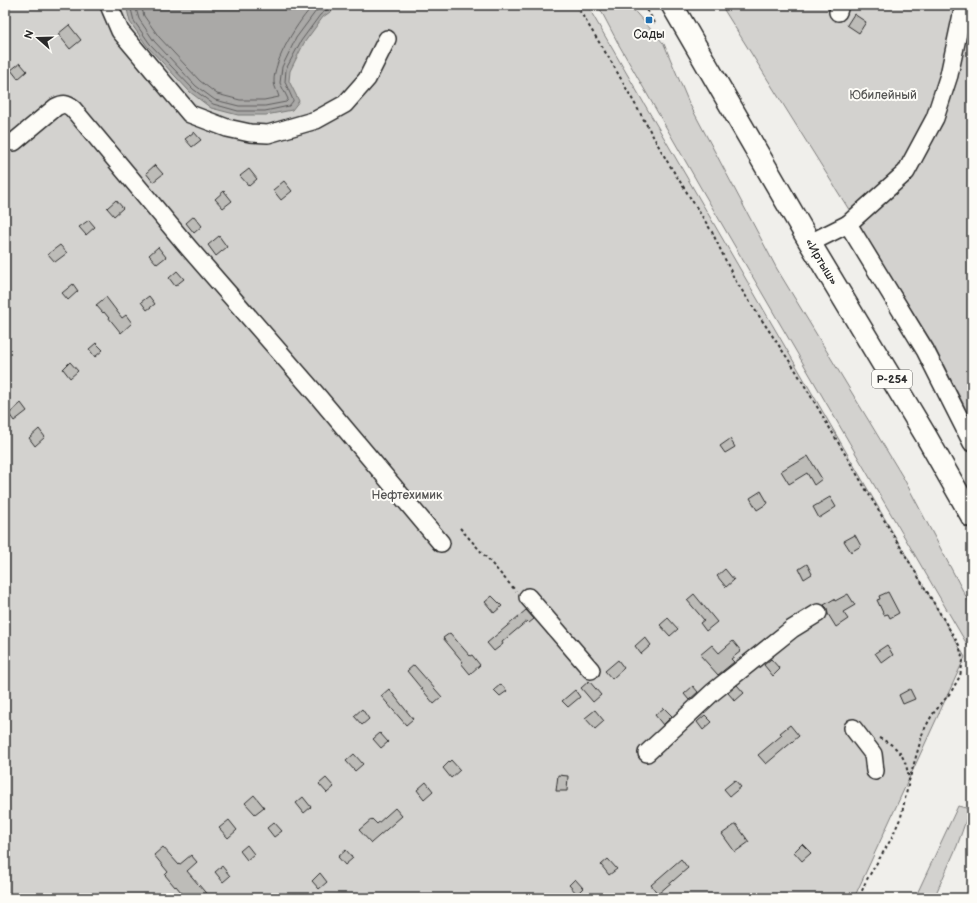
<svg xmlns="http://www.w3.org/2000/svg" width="977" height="903" viewBox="0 0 977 903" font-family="'Balsamiq Sans',sans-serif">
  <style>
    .green { fill: #d3d2cf; stroke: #7f7e7d }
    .water { fill: #aaa9a7; stroke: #777775 }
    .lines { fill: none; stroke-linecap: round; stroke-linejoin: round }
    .shore { stroke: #5e5d5d; stroke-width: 1 }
    .building { fill: #bdbcb8; stroke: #2b2b2b }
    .minor-casing { stroke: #2b2b2b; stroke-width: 20 }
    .major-casing { stroke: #2b2b2b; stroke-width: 24 }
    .path { stroke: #2b2b2b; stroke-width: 2; stroke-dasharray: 3 3; stroke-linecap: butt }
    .minor { stroke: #fdfcf7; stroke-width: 17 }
    .major { stroke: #fdfcf7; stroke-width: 21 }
    .poi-dot { fill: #1f6fb2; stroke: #fdfcf7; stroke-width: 1.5 }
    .labels { text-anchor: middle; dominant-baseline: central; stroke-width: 4; stroke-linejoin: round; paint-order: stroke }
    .shield { fill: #fdfcf7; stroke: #6a6a68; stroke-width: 1 }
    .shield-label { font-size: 11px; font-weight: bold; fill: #2b2b2b }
    .poi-label { font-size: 12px; fill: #2b2b2b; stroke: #fdfcf7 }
    .park-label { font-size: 12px; fill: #555554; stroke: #fdfcf7 }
    .street-label { font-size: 12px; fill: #2b2b2b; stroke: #fdfcf7 }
  </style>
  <rect width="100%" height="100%" fill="#f0efeb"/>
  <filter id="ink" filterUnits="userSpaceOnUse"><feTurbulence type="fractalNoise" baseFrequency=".025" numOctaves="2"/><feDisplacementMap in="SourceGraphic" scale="8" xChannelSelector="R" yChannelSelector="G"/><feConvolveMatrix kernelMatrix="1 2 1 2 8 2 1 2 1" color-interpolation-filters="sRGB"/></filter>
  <g filter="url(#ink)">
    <g class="green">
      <polygon points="5,5 587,5 965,657 854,898 5,898"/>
      <polygon points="598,5 629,5 664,44 689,103 777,269 904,479 972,608 972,646 968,646 702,190 619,45"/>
      <polygon points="721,5 972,5 972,421 933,344"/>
      <polygon points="958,806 970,809 957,846 934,898 915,898"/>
    </g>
    <polygon class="water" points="126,5 340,5 323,17 304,43 290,71 289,81 299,101 292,110 266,115 238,115 211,108 190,92 147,46 130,22"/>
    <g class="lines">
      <g class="shore">
        <polyline points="130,5 134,21 150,44 193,89 213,104 238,111 265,111 289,106 293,101 293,100 285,82 286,69 301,41 320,15 333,5"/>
        <polyline points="135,5 139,19 154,41 196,86 215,100 239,106 265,106 286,102 287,101 288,99 280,83 282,67 296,38 316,11 324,5"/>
        <path d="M141,5L144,16L159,37L200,81L217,94L240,100H264L279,97C278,92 274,87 274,82C273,61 299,19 314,5"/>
      </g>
    </g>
    <g class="building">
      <polygon points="854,14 866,22 859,33 847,25"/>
      <polygon points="69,25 81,40 70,49 58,34"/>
      <polygon points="20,63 27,71 18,79 11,70"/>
      <polygon points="194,132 201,140 192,147 185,139"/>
      <polygon points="155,165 163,174 153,182 146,173"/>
      <polygon points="249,169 257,179 249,186 240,176"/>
      <polygon points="284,181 292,191 281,200 273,190"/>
      <polygon points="224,191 232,201 223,208 215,199"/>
      <polygon points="116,200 123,208 114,216 107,208"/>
      <polygon points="194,216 202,226 194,233 186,223"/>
      <polygon points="89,220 95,227 86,235 79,227"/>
      <polygon points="219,236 227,247 216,256 208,245"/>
      <polygon points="60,245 67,253 55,262 48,254"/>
      <polygon points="158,247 166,257 157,264 149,255"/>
      <polygon points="177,271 184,279 175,286 169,278"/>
      <polygon points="73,284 78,291 68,300 62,293"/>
      <polygon points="149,296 155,304 147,310 141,302"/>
      <polygon points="106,297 122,318 126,315 132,323 121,333 104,312 103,313 96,305"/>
      <polygon points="96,343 103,350 95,357 89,349"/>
      <polygon points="70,362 78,371 70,378 63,369"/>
      <polygon points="21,403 27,411 14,421 9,414"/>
      <polygon points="39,429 45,437 35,446 29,438"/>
      <polygon points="730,439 735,447 725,453 720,446"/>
      <polygon points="808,456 822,479 814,485 807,473 789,484 781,471 794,463 795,464"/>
      <polygon points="761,491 768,503 757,510 750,498"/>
      <polygon points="830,497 836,507 819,518 813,507"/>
      <polygon points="855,535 861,546 851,552 844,541"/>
      <polygon points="807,564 812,574 804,579 799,569"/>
      <polygon points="725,569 734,580 726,587 717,576"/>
      <polygon points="888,592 899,613 890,618 888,614 884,615 877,600 880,599 879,596"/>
      <polygon points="694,594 717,622 706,631 700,623 704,620 687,600"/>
      <polygon points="848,594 855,605 843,612 848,619 836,627 828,614 827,608 824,605 834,599 835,601"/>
      <polygon points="492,596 502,606 494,613 485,602"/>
      <polygon points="526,610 534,619 529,623 527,621 502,642 503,644 494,651 487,643"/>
      <polygon points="668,618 678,629 670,636 660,625"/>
      <polygon points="450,633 470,656 472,655 480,665 470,674 461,663 463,662 443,638"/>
      <polygon points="645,637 651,645 641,654 635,646"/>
      <polygon points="733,641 741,651 731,659 734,662 718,675 700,655 712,645 719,653"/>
      <polygon points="887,645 893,655 882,663 875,653"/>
      <polygon points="771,659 780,669 773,676 764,665"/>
      <polygon points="618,660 624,668 612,679 605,671"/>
      <polygon points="414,665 442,697 434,704 407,671"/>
      <polygon points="589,681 601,695 593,702 581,688"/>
      <polygon points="501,684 507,691 500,696 494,690"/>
      <polygon points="737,685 744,693 735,701 728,693"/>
      <polygon points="693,686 698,692 689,700 684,694"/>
      <polygon points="389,689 413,719 406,725 381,696"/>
      <polygon points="910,689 915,699 903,704 899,695"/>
      <polygon points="575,690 580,697 568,707 562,701"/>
      <polygon points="664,708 672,716 663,725 655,715"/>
      <polygon points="362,709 369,719 362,725 354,716"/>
      <polygon points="595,710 604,721 595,729 585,718"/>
      <polygon points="705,715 712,722 703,730 697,722"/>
      <polygon points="790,725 799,736 766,764 758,755 782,735 780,733"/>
      <polygon points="380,733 388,742 381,748 373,739"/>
      <polygon points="354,754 363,764 355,771 346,761"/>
      <polygon points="451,760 460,770 451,778 443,768"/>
      <polygon points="558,775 568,776 567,791 556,791"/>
      <polygon points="326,778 334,787 327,793 319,784"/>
      <polygon points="735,780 741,787 730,796 724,789"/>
      <polygon points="426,782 433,791 424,799 417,790"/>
      <polygon points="254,795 264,807 255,814 245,803"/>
      <polygon points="303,797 311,807 304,813 296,803"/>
      <polygon points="395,808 402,816 371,843 359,830 372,819 377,824"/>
      <polygon points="229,820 237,830 228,838 219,828"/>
      <polygon points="274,822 282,831 274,837 267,828"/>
      <polygon points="736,824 749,842 735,852 722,834"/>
      <polygon points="802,844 811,853 802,861 794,852"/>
      <polygon points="247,845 254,854 247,860 240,851"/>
      <polygon points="163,847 179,865 191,855 197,862 187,871 210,898 186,898 176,886 175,887 165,875 168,872 154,855"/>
      <polygon points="346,850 353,858 345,865 338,857"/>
      <polygon points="608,859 617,869 609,875 601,865"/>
      <polygon points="681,859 688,868 658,894 651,885"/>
      <polygon points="222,866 230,876 223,882 215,872"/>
      <polygon points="320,873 327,882 319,889 312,881"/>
      <polygon points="575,879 583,888 577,894 569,885"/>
    </g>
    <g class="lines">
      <g class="minor-casing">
        <g id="minor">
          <polyline points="109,5 111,10 120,31 190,114 227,128 250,133 268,134 316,120 345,104 367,79 387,39"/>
          <polyline points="838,12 840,5"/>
          <path d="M14,142L56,107C64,103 67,104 73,109L188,247L316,394L441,543"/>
          <polyline points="848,224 906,172 935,118 949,75 964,5"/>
          <polyline points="810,243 848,224 925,350 972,443"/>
          <polyline points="528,597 591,670"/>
          <polyline points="853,728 873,754 875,771"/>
          <polyline points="647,753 713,692 792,629 818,613"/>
        </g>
      </g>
      <g class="major-casing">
        <polyline id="major" points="672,5 810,243 926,436 972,517"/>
      </g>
      <g class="path">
        <polyline points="576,5 612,63 667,161 712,232 735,280 796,371 868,493 959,645 963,661 960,676 951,692 932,715 923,732 909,781 901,817 890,841 866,881 859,898"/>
        <polyline points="644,5 655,23"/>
        <polyline points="460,528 516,591"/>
        <path d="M879,738C900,747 906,758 909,780"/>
      </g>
      <use href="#minor" class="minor"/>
      <use href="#major" class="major"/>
    </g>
  </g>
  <rect class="poi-dot" x="645" y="16" width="8" height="8" rx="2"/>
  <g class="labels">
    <rect class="shield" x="872" y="370" width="40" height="18" rx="3"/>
    <g class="shield-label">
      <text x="892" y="379">Р-254</text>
    </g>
    <g class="poi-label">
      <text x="649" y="34">Сады</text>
    </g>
    <g class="park-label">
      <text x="883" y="95">Юбилейный</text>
      <text x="407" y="495">Нефтехимик</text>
    </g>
    <g class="street-label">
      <text transform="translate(821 262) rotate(59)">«Иртыш»</text>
    </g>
  </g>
  <rect width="977" height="903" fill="none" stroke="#fdfcf7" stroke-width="20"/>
  <rect x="10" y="10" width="957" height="883" fill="none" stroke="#2b2b2b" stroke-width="1.5" filter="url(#ink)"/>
  <g transform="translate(38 38) rotate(290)" stroke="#fdfcf7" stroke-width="3" paint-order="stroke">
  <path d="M0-3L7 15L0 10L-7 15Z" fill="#2b2b2b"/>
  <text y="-6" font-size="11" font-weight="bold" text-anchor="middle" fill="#2b2b2b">N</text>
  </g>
</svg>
